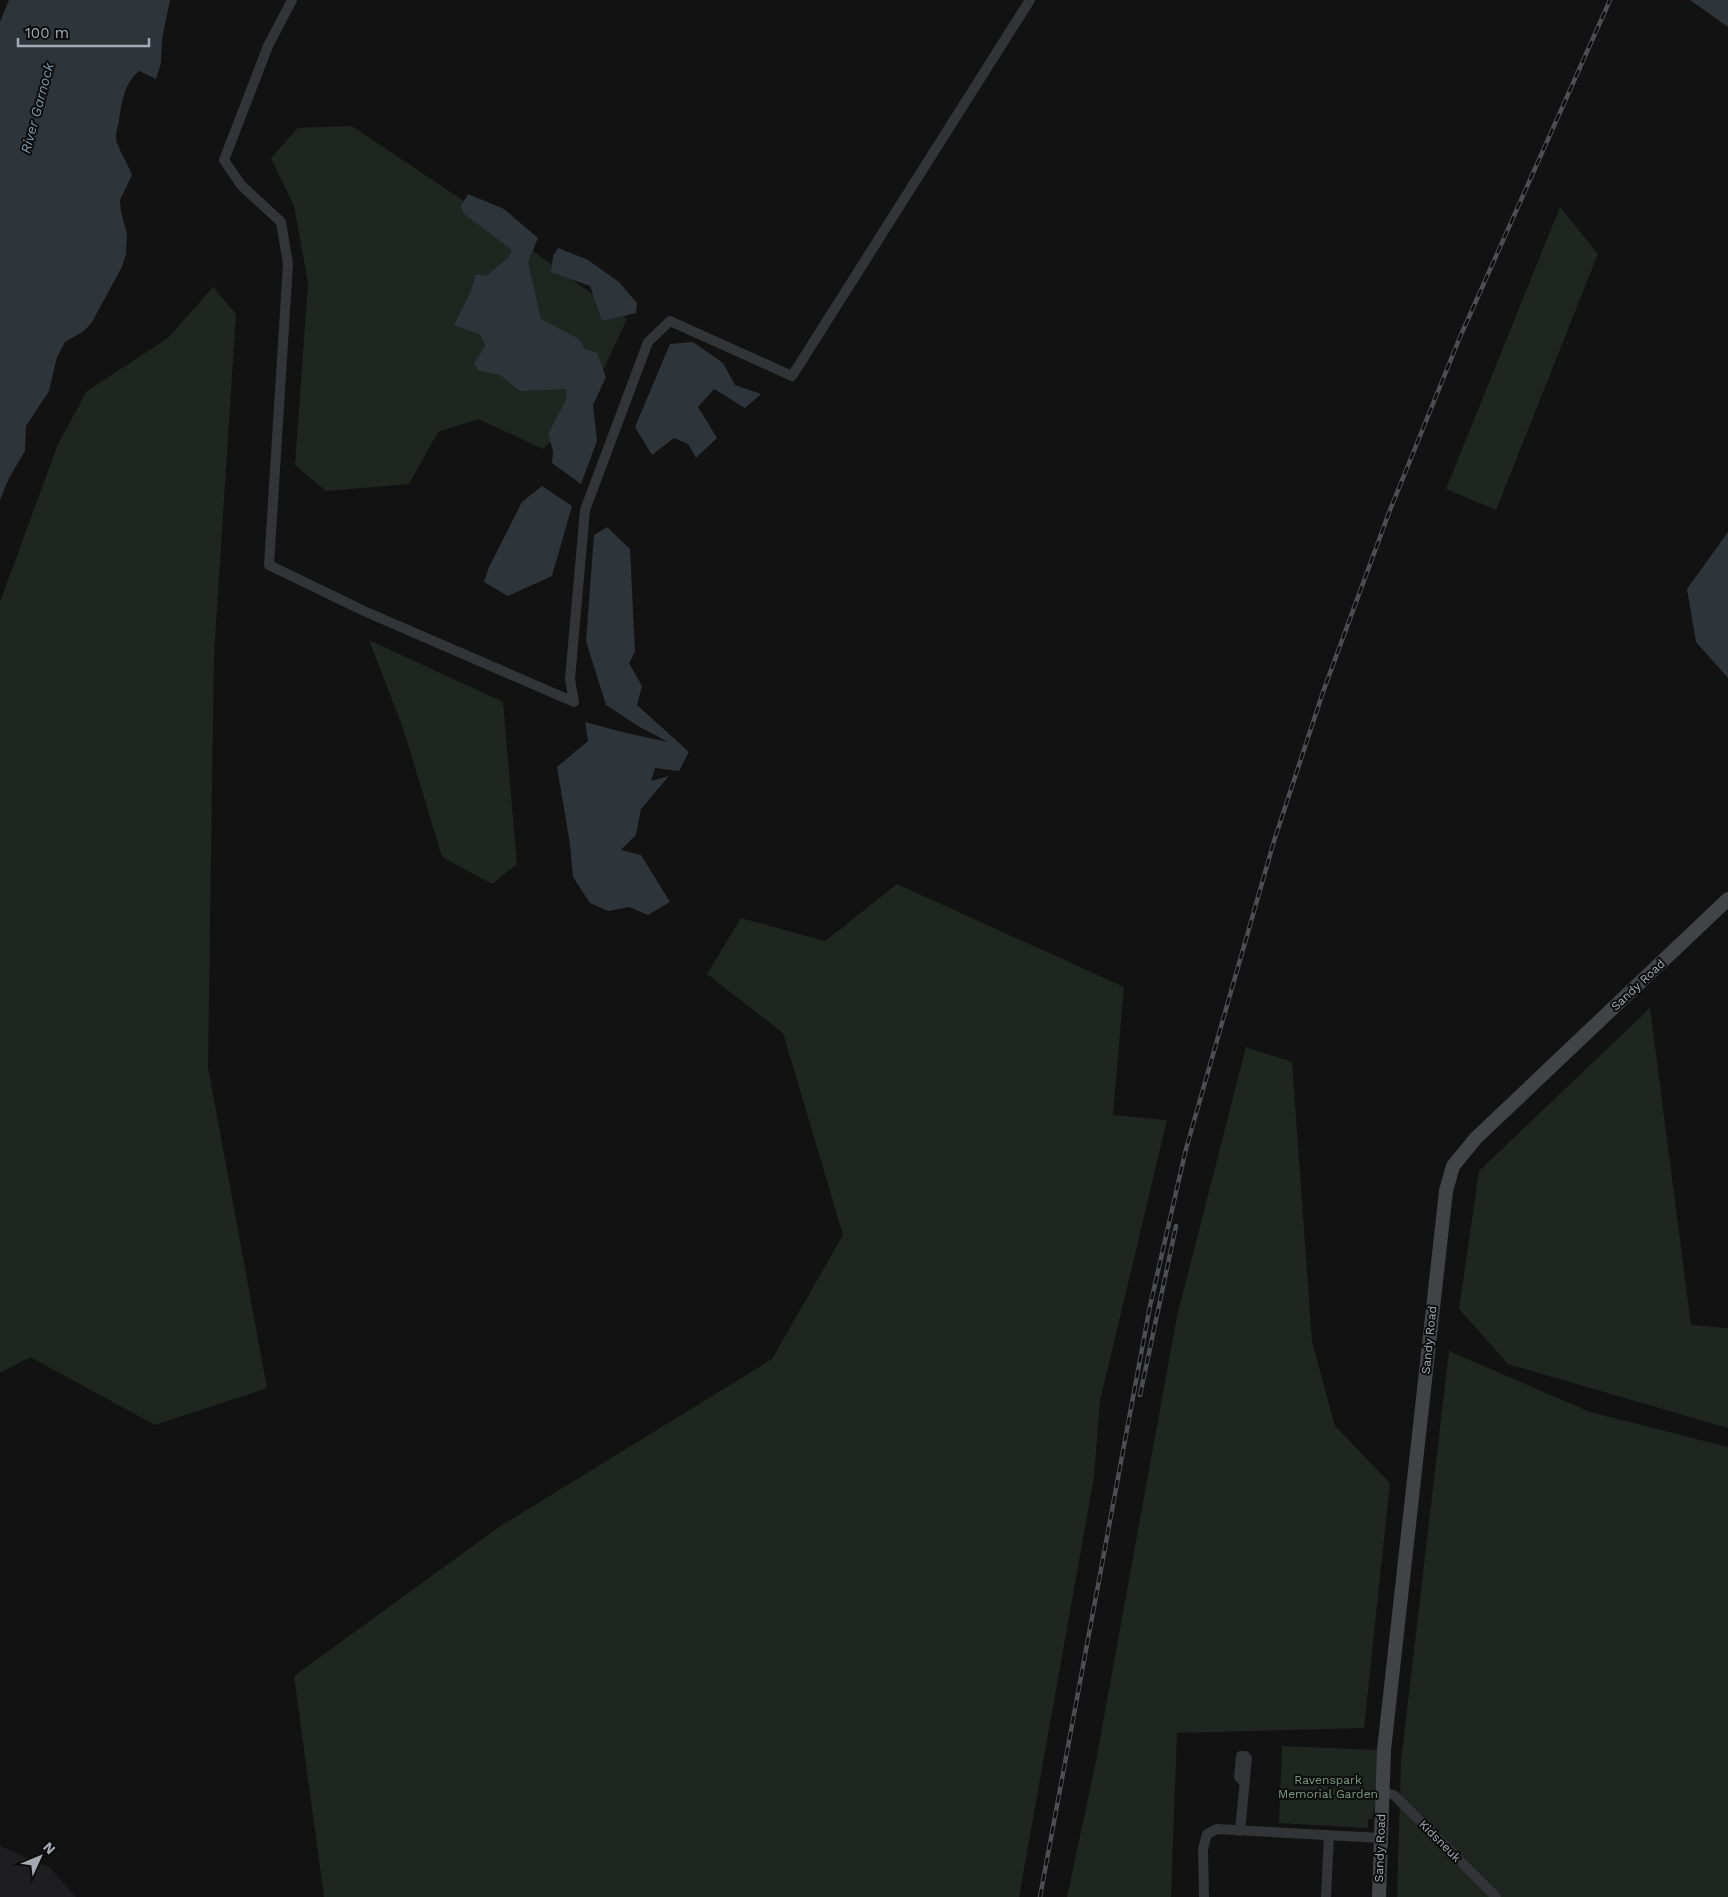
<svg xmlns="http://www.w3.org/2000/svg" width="1728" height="1897" viewBox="0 0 1728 1897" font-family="'Work Sans',sans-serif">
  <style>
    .built { fill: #1e1e20 }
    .green { fill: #1f251f }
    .water { fill: #2d343a }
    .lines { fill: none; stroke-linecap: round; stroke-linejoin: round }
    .street { stroke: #333438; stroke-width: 10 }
    .secondary { stroke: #424347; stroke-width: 14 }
    .rail-casing { stroke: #4d4e52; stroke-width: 4.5 }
    .rail { stroke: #0d0d0e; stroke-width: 2.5; stroke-dasharray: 8; stroke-linecap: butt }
    .labels { text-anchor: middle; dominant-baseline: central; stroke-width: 4; stroke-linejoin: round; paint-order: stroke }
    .street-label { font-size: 12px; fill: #a5a9b2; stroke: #0d0d0e }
    .park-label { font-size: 12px; fill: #7e9b80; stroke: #0d0d0e }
    .water-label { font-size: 14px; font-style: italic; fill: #7f95a9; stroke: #0d0d0e }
  </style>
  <rect width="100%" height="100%" fill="#121213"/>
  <polygon class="built" points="0,1846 49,1867 76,1897 0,1897"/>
  <g class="green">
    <polygon points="352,126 458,197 627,319 584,411 543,449 478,419 438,432 409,484 326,491 295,465 308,283 294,206 271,158 298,128"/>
    <polygon points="1560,207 1598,254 1496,510 1446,489"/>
    <polygon points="213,287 236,314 214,655 208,1067 267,1388 155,1425 30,1357 0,1373 0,602 58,444 87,391 168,338"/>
    <polygon points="369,640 503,702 517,864 492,884 442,857 403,728"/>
    <polygon points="897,884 1124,987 1113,1115 1167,1120 1100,1401 1094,1477 1019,1897 324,1897 294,1676 499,1527 772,1359 843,1235 783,1033 707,974 741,918 825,941"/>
    <polygon points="1650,1008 1691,1325 1728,1328 1728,1428 1508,1364 1459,1309 1479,1171"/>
    <polygon points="1246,1047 1292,1062 1312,1342 1335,1426 1390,1483 1364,1728 1177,1733 1171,1897 1067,1897 1096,1761 1177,1316"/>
    <polygon points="1449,1351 1590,1412 1728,1447 1728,1897 1397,1897 1401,1761"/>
    <polygon points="1282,1746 1378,1750 1375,1805 1372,1819 1368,1819 1368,1828 1279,1823"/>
  </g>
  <g class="water">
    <path d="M9,0H170L162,39L161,63L156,79L139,71C124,84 122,101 119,120C118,128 114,135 117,143C121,154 128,164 132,175L120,200L121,212L127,234L126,254L122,267L92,322L84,331L65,342L57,357L49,391L26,426L25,451L9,478L0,500V22Z"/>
    <polygon points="1690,0 1728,0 1728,27"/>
    <polygon points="468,194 504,209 538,238 528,262 541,319 579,339 585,349 597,353 606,377 593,405 597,441 581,484 552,463 553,451 548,434 566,400 566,389 520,391 500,375 478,370 474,363 485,346 481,335 454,325 471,291 476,274 486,276 508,258 512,250 464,214 461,206"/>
    <polygon points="558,248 588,260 619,282 637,303 636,313 602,321 590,286 551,272 553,256"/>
    <polygon points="693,342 723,363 735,385 761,394 745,408 714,389 698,407 717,438 696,458 688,444 674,438 652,455 635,427 670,344"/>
    <polygon points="542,486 572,506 552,576 508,596 484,582 489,567 522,502"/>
    <polygon points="607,527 630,549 635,652 629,663 642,686 637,705 689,752 679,771 655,768 651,781 669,776 641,809 636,835 621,850 641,855 670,902 648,915 629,907 608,911 590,903 573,877 570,844 557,767 588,741 585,722 626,733 668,742 638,726 606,705 586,641 594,535"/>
    <polygon points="1728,532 1728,678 1696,642 1687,589"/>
  </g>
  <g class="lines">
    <g class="street">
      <polyline points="292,0 268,46 224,160 241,185 281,222 288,264 269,565 364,611 574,702 570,679 585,510 648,342 670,321 792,376 1030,0"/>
      <polyline points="1381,1792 1394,1795 1496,1897"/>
      <polyline points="1240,1831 1247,1758 1245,1756 1241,1756 1239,1777 1244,1782"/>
      <polyline points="1204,1897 1203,1849 1207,1834 1217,1829 1381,1838"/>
      <polyline points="1326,1897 1329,1835"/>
    </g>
    <polyline class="secondary" points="1379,1897 1384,1750 1446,1191 1453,1166 1476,1138 1728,899"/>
    <g class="rail-casing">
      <g id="rail">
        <polyline points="1140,1395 1176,1226"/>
        <polyline points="1040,1897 1150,1306 1186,1149 1274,841 1323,692 1390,510 1460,337 1610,0"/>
      </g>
    </g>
    <use href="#rail" class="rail"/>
  </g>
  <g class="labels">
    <g class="street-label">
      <text transform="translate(1638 985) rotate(-43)">Sandy Road</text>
      <text transform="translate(1429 1340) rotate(-84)">Sandy Road</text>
      <text transform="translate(1440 1841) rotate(45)">Kidsneuk</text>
      <text transform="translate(1380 1848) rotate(-88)">Sandy Road</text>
    </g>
    <g class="park-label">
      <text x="1328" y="1780">Ravenspark<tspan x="1328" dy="14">Memorial Garden</tspan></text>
    </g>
    <g class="water-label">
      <text transform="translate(37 108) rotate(-75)">River Garnock</text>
    </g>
  </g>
  <g transform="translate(40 1857) rotate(46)" stroke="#0d0d0e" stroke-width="4" paint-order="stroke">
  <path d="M0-4L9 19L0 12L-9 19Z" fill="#a5a9b2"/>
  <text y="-8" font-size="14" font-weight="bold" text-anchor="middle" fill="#a5a9b2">N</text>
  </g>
  <path d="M18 38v8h131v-8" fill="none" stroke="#a5a9b2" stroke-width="2.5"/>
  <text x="25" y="38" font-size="15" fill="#a5a9b2" stroke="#0d0d0e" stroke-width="4" paint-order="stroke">100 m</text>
</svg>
